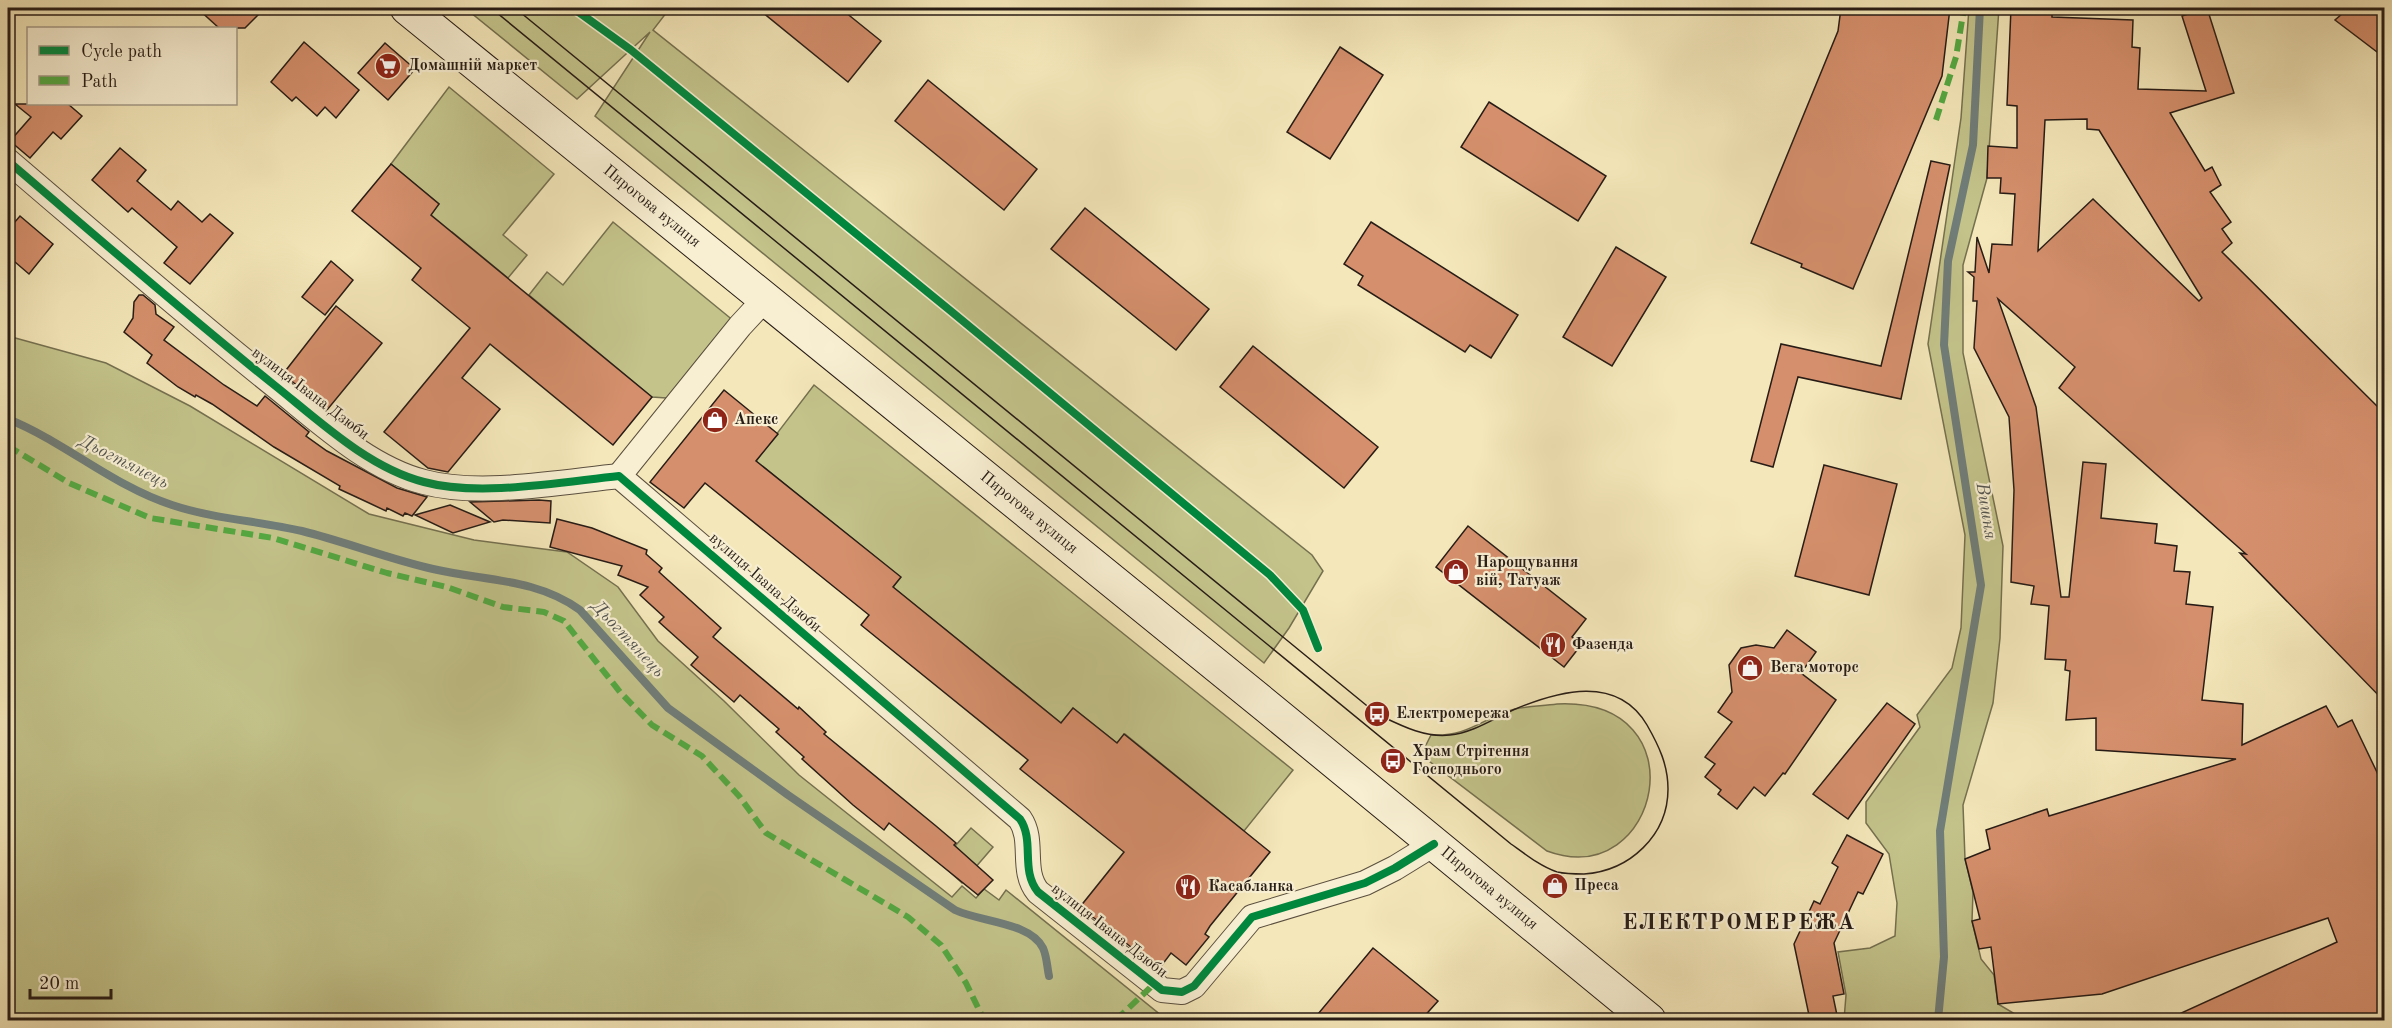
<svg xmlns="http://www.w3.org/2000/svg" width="2392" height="1028" viewBox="0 0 2392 1028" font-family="'Old Standard TT',serif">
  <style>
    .green { fill: #c3c38a; stroke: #757050; stroke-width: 1.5 }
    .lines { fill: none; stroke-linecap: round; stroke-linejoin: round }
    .stream { stroke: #707d79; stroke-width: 8 }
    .building { fill: #d58f6c; stroke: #271c16; stroke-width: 1.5; fill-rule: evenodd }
    .street-casing { stroke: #5a4f3f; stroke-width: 26 }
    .secondary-casing { stroke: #271c16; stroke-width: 35 }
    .street { stroke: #f8efd2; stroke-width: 24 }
    .secondary { stroke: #f8efd2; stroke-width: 33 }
    .tram { stroke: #271c16; stroke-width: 1.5 }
    .quiet { stroke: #53a942; stroke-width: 6; stroke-dasharray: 12 6; stroke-linecap: butt }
    .cycleway-casing { stroke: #f8efd2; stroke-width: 11 }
    .cycleway { stroke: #00873e; stroke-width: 8 }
    .labels { text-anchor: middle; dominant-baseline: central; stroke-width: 4.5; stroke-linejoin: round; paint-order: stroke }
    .poi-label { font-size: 16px; font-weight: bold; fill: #271c16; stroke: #f8efd2; text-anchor: start }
    .street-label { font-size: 16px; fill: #271c16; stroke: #f8efd2 }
    .water-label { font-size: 18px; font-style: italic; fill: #525450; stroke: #f8efd2 }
    .district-label { font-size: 22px; font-weight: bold; letter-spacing: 1.5px; fill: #271c16; stroke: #f8efd2 }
  </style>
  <rect width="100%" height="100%" fill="#f4e7b9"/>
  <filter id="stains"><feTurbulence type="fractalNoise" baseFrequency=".00333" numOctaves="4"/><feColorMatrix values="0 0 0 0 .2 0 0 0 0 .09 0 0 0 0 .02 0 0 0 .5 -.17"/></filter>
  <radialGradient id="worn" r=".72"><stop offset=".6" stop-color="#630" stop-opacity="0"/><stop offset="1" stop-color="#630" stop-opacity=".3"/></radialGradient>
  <g class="green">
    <polygon points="465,8 670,8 653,30 1312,555 1323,571 1289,628 1264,663 595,116 650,32 577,99"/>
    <polygon points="1969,8 1999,8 1987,178 1963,265 1963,353 2003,546 2000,638 1993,703 1963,805 1965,859 1973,892 1972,921 1981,959 1994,975 1998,1004 2025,1020 1844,1020 1846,995 1838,952 1870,948 1895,936 1897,903 1889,854 1866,823 1866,802 1920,727 1917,715 1952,668 1961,628 1965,535 1928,344 1961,118"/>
    <polygon points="449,87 554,174 503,235 527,255 508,278 452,232 423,224 439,204 391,164"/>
    <polygon points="613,222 740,326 681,399 652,397 529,295 547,272 563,285"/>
    <polygon points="8,336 106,363 190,406 369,514 474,540 567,552 618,587 658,641 724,701 799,775 952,897 962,886 976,898 984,889 999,900 1006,890 1167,1020 8,1020"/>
    <polygon points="814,385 1293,770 1244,831 1125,734 1117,743 1073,708 1061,723 893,587 900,577 756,461"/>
    <path d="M1557,704C1703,697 1660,893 1547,851L1421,755L1431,735C1469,737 1482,718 1515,709C1528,706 1543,706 1557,704Z"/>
    <polygon points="971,828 993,847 962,883 940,863"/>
  </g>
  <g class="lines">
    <g class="stream">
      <path d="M8,419C65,442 113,486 172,505C214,519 259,521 302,531C346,542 389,559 433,569C484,581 536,578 580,610L668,708L788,795L955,910C980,922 1030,922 1043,948C1047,957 1047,967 1049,976"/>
      <polyline points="1938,1020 1944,957 1940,831 1981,585 1944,345 1948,261 1973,145 1980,8"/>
    </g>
  </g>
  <g class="building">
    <polygon points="197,8 265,8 245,28 219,28"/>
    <polygon points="757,8 840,8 881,41 848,82"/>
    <polygon points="1841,8 1950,8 1942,76 1853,289 1801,267 1802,264 1751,243 1838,31"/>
    <path d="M2011,8H2052V17L2133,20L2132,47L2140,48L2138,89L2206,91L2182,16L2207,8L2234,93L2170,113L2205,171L2212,167L2221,185L2210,192L2231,222L2222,229L2232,243L2222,252L2385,414V702L2240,553L2246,554L2059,388L2075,367L1998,299L2036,407L2061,597H2069L2083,462L2106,464L2101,518L2157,524L2155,543L2177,546L2174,571L2190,572L2186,604L2213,607L2202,700L2243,704L2242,745L2326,706L2338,727L2352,720L2385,789V1020H2166L2337,942L2328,918L2102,994L1998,1004L1991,947L1979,949L1972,921L1980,919L1965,859L1990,849L1986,830L2047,809L2049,816L2236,759L2096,750V718L2066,720L2070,671L2065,670L2066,660L2045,659L2049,606L2031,604L2034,586L2011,582L2014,490L2009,417L1974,348L1977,301H1973L1974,277L1968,272H1975L1977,237L1989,273L1992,244L2012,245L2015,194L2000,193L2001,178H1987L1988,146L2017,148V106L2007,105ZM2087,119V129L2099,130L2202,298L2199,301L2093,199L2038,251L2045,120Z"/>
    <polygon points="2349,8 2385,8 2385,58 2335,20"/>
    <polygon points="304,42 359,90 336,118 325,107 317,116 296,97 292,101 271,82"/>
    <polygon points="385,43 415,69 388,100 358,73"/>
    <polygon points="1340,47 1383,75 1330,159 1287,132"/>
    <polygon points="928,80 1037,169 1004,210 895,121"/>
    <polygon points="1489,102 1606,176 1578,221 1461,147"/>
    <polygon points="15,104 68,104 82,116 61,139 53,132 30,158 10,141 31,117"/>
    <polygon points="120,148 146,170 137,181 171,210 178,201 202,222 210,214 233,233 190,284 164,263 177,247 132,208 128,212 92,180"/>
    <polygon points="1931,161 1950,165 1901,399 1798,377 1773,467 1751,461 1781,344 1881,366"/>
    <polygon points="391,164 439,204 431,215 652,397 613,445 490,344 462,378 500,409 448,472 428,468 384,432 470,328 412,280 421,268 352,211"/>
    <polygon points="1085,208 1209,309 1176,350 1051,249"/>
    <polygon points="20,216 53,244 29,274 8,256 8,230"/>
    <polygon points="1371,222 1518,315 1491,358 1470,345 1465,352 1358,285 1363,276 1344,264"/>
    <polygon points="1616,247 1666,277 1612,366 1563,337"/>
    <polygon points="331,261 353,280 325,315 302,297"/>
    <polygon points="139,295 143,295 155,305 156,314 174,327 164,340 224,385 257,406 265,396 309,432 306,436 327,451 397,488 427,497 412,516 405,513 403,516 387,508 386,511 367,502 339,489 340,486 274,447 212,404 196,395 195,397 178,387 147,363 152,355 124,332 133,318 134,302"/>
    <polygon points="336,306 382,343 327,410 283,374"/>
    <polygon points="1253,346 1378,447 1344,488 1220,387"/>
    <polygon points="724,390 778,434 756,461 901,577 893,587 1061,723 1073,708 1117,743 1124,734 1270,852 1210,926 1205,934 1209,937 1186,965 1171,953 1159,969 1080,907 1124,852 1020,769 1028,760 861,625 869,615 705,483 684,508 650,482"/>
    <polygon points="1824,465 1897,484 1869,595 1795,576"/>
    <polygon points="539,500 551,501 550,523 503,520 494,522 470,502"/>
    <polygon points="450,505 490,522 453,533 415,515"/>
    <polygon points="557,519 592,528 647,550 646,554 662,568 659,572 721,628 713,637 798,709 799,707 826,732 824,734 936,826 956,843 954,845 993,880 978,895 889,823 884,830 853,805 802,759 804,757 776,732 779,729 740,695 734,702 691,665 698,657 659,622 664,617 640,595 648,587 618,575 622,566 550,547"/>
    <polygon points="1468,526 1586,619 1572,637 1581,645 1564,667 1436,567"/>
    <polygon points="1787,630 1816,652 1801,673 1836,700 1785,774 1783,773 1765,796 1754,787 1737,809 1718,794 1721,790 1705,777 1715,764 1705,757 1732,722 1718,712 1732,692 1729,665 1741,648 1756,645 1774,648"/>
    <polygon points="1887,703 1915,724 1848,819 1813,794"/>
    <polygon points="1847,835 1883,854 1863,894 1858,892 1834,943 1844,994 1833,996 1838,1020 1810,1020 1794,944 1814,901 1820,904 1838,867 1832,863"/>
    <polygon points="1373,948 1438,1001 1421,1020 1313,1020"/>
  </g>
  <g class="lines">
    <g class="street-casing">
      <g id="street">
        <path d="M8,161C96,236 183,312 273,384C317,419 368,468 424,482C479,497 561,482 619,476L1020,819C1035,841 1020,870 1038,892L1162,990L1182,992L1194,986L1252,917L1365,883L1395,868L1434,844"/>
        <polyline points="619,476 740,326 765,299"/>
      </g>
    </g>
    <g class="secondary-casing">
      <g id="secondary">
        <path id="s1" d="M407,8L1270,709L1649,1020"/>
      </g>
    </g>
    <use href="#street" class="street"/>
    <use href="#secondary" class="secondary"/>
    <path class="tram" d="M491,8L1511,844C1525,854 1540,866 1557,872C1566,874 1576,874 1584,874C1630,871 1668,835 1668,789C1668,765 1659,746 1647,725C1617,674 1558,691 1513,710C1493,719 1472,733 1450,735C1424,738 1400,725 1377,714L515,8"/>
    <g class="quiet">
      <polyline points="1936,120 1956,57 1964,8"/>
      <polyline points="8,446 69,483 150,518 273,538 387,573 447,587 503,607 544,612 564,621 620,692 652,725 702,756 739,796 766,833 908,917 941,945 966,983 984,1020"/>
      <polyline points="1116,1020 1154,984"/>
    </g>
    <g class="cycleway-casing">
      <g id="cycleway">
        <polyline points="573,8 631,50 952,312 1270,575 1303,610 1318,648"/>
        <path d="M8,161C96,236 183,312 273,384C317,419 368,468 424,482C479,497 561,482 619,476L1020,819C1035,841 1020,870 1038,892L1162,990L1182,992L1194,986L1252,917L1365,883L1395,868L1434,844"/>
      </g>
    </g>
    <use href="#cycleway" class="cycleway"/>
  </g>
  <defs>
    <g id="supermarket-disc" transform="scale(1.35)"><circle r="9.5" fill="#8f2418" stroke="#f8efd2"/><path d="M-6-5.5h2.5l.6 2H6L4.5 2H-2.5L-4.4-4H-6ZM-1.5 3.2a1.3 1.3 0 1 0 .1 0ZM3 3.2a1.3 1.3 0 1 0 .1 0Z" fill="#fff"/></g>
    <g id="shop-disc" transform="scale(1.35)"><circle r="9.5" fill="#8f2418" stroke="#f8efd2"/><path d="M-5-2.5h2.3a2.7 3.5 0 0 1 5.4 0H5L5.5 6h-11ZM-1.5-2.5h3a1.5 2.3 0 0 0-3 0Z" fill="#fff"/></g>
    <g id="restaurant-disc" transform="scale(1.35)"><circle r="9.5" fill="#8f2418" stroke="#f8efd2"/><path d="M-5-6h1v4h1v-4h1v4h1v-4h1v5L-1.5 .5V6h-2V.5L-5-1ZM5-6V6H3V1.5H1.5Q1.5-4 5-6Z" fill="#fff"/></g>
    <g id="bus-disc" transform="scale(1.35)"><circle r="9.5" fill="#8f2418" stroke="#f8efd2"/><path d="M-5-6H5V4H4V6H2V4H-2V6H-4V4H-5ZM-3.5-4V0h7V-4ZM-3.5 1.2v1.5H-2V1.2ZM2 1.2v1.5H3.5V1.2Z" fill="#fff"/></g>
  </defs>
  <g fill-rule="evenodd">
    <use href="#supermarket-disc" x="388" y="66"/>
    <use href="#shop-disc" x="715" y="420"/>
    <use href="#shop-disc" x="1456" y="572"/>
    <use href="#restaurant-disc" x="1553" y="645"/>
    <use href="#shop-disc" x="1750" y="668"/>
    <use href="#bus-disc" x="1377" y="714"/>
    <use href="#bus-disc" x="1393" y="761"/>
    <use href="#shop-disc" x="1555" y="886"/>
    <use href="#restaurant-disc" x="1188" y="887"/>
  </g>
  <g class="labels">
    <g class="poi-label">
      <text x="408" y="66">Домашній маркет</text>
      <text x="734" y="420">Апекс</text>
      <text x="1476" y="563">Нарощування<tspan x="1476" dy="18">вій, Татуаж</tspan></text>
      <text x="1572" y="645">Фазенда</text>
      <text x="1770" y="668">Вега моторс</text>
      <text x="1396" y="714">Електромережа</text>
      <text x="1412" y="752">Храм Стрітення<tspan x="1412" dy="18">Господнього</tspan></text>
      <text x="1574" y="886">Преса</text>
      <text x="1208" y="887">Касабланка</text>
    </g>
    <g class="street-label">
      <text stroke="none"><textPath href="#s1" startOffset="315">Пирогова вулиця</textPath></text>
      <text transform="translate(310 394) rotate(37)">вулиця Івана Дзюби</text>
      <text stroke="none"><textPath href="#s1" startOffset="801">Пирогова вулиця</textPath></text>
      <text transform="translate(765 583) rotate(41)">вулиця Івана Дзюби</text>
      <text stroke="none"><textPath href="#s1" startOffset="1395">Пирогова вулиця</textPath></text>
      <text transform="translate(1109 931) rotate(38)">вулиця Івана Дзюби</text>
    </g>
    <g class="water-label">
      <text transform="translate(124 462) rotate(27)">Дьогтянець</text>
      <text transform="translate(1986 511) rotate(81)">Вишня</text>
      <text transform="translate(628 639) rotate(47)">Дьогтянець</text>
    </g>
    <g class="district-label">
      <text x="1739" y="923">ЕЛЕКТРОМЕРЕЖА</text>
    </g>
  </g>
  <rect width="2392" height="1028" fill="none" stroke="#f4e7b9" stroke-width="30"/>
  <rect x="9" y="9" width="2374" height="1010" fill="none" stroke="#271c16" stroke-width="3"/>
  <rect x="15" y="15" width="2362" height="998" fill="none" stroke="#271c16" stroke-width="1.5"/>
  <rect x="27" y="27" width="210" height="78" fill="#f8efd2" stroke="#a49b87" stroke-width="1.5"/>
  <rect x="39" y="46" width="30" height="9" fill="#00873e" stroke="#a49b87" stroke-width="1.5"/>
  <text x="81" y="57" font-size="18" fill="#271c16">Cycle path</text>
  <rect x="39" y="76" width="30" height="9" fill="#53a942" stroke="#a49b87" stroke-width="1.5"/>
  <text x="81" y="87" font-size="18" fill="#271c16">Path</text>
  <path d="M30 989v9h81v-9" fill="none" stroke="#271c16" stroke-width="3"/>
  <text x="39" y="989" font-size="18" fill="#271c16" stroke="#f8efd2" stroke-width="4.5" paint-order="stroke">20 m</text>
  <rect width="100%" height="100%" filter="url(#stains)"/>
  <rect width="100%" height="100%" fill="url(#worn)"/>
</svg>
